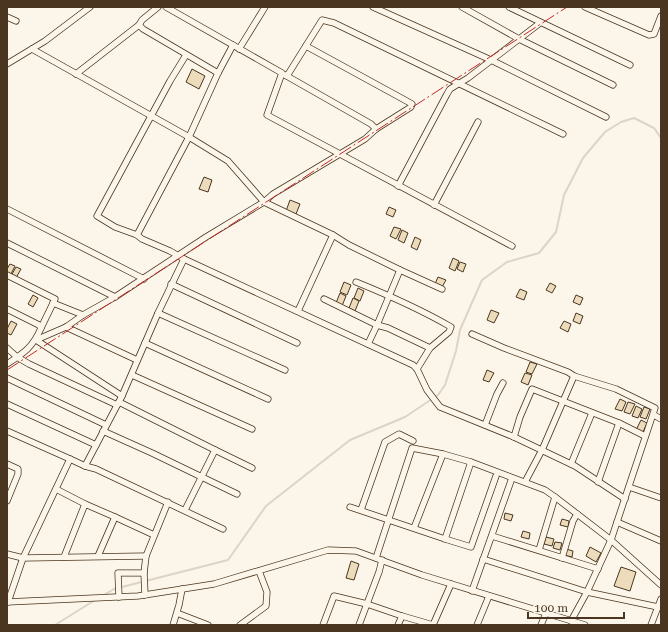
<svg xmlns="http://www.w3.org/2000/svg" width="668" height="632" viewBox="0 0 668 632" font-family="'Roboto Serif',serif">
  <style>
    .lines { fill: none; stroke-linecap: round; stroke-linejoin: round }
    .stream { stroke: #dcd4c6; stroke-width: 2 }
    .building { fill: #ecdcbc; stroke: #4a3520 }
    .minor-casing { stroke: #4a3520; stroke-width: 7 }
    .minor { stroke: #fbf6e9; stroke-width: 5.5 }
    .power { stroke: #c62828; stroke-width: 1; stroke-dasharray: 14 3 2 3; stroke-linecap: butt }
  </style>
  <rect width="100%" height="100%" fill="#fbf6e9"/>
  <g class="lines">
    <g class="stream">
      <polyline points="102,596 114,589 228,560 266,506 350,440 405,417 438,395 445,385 456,351 460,330 482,280 507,262 539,253 556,232 564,195 583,158 605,132 621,122 634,118 654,128 661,138"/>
      <polyline points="55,625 95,600"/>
    </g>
  </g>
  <g class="building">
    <polygon points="192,69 205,76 199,89 186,82"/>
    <polygon points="204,177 212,180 208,192 199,189"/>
    <polygon points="290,200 300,204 296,214 286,211"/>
    <polygon points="389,207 396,210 393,217 386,214"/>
    <polygon points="394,227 401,229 396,239 390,236"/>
    <polygon points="402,230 408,233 404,243 398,240"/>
    <polygon points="415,237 421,240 417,250 411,247"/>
    <polygon points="453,258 459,261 455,271 449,268"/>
    <polygon points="460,262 466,264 463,272 457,269"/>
    <polygon points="10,264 15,266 10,276 7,274 7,269"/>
    <polygon points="16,267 21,269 16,278 11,276"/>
    <polygon points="438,277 446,280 442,287 435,284"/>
    <polygon points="344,282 351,285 347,295 340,292"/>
    <polygon points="550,283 556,286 552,293 546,290"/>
    <polygon points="358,288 364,291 360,301 354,298"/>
    <polygon points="520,289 527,292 524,300 516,297"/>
    <polygon points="340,293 346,296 342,306 336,303"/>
    <polygon points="33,295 38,298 33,307 28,304"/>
    <polygon points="576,295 583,298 580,305 573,302"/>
    <polygon points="353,298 359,301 355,311 349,308"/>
    <polygon points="491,310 499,313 494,323 487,320"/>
    <polygon points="576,313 583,316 580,324 573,321"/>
    <polygon points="11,321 17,324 11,335 7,333 7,329"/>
    <polygon points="564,321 571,324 568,332 560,328"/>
    <polygon points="530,362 537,364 532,374 526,372"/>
    <polygon points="487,370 494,373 489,382 483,380"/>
    <polygon points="525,373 532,375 528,385 521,382"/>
    <polygon points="620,399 626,402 622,411 615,409"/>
    <polygon points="628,402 635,404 630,414 624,412"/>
    <polygon points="636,406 642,409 638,418 632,416"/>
    <polygon points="644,407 650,409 646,419 640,417"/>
    <polygon points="641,420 647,423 643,432 636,430"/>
    <polygon points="505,513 513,515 511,521 504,519"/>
    <polygon points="562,519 569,521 568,527 560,525"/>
    <polygon points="523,531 530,533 529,539 521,537"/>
    <polygon points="546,537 554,539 552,546 544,544"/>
    <polygon points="555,542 562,543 560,550 553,548"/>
    <polygon points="590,547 601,553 596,562 586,556"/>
    <polygon points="566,549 573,551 572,557 564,555"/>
    <polygon points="351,561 359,564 354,580 346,578"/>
    <polygon points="621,567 636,572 630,591 614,586"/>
  </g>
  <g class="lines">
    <g class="minor-casing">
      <g id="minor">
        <polyline points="166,7 282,73 267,115 512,246"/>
        <polyline points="373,7 491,60 606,117"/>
        <polyline points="462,7 519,39 613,85"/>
        <polyline points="509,7 630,65"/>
        <polyline points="585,7 649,35 654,34 661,16"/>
        <polyline points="7,17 16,21"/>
        <polyline points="139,25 143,29 218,73"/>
        <polyline points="32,49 189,137 228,161 264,202 333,235 349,245 400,270 442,289"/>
        <polyline points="239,49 265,7"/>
        <polyline points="186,55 170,81 97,216 115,227 137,235 142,239 170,251 184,259 413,365 417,369 427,390 440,407 514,437 575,466 625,499"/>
        <polyline points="7,64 45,41 90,7"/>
        <polyline points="76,74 139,25 142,20 158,7"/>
        <polyline points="285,75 371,124 376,129"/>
        <polyline points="287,76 322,20 334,23 563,134"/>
        <polyline points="398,186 447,94 450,89 468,78 540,23"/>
        <polyline points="434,205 478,122"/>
        <polyline points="7,209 144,279"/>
        <polyline points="137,235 189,137 218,73 233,45"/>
        <polyline points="7,243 115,297"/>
        <polyline points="7,275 55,299 41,328"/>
        <path d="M356,282C388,295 420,309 451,327L449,332L430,348L417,369"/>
        <polyline points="171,284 297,343"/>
        <polyline points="324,299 377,325 400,270"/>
        <polyline points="53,303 83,315"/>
        <path d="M7,309L39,325L41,328C33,347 24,353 7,364"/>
        <polyline points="298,311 333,235"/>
        <polyline points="158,313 285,370"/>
        <polyline points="66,327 137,360"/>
        <polyline points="472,334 504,348 568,372 574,376 616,389 655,408 611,540 587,592 571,621"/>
        <polyline points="145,343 268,399"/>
        <polyline points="368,344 377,325 388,328 430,348"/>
        <polyline points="7,348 17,357 29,364 117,405"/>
        <polyline points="132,375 252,429"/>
        <polyline points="7,378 106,425"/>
        <polyline points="122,396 36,340 66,327 83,315 115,297 206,237 264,202 273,194 365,139 376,129 411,107 412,104 403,99 306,46"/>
        <polyline points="119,402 215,450"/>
        <polyline points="7,404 96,445"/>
        <polyline points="654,415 661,419"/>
        <polyline points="485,425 497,394 503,383"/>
        <polyline points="7,431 70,459"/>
        <polyline points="103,431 152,453 237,494"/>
        <polyline points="514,437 520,417 532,389 619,423 645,436"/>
        <polyline points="7,464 18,469 18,474 7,501"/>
        <polyline points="571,464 592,413"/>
        <polyline points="85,466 96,469 223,529"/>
        <polyline points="525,482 542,450 574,376"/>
        <polyline points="598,482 619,423"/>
        <polyline points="629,487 661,498"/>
        <polyline points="56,489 85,504"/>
        <polyline points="555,497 611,540 661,585"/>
        <polyline points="350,507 445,539 471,462"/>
        <polyline points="185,510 215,450 252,468"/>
        <polyline points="361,510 385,442 399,434 413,441"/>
        <polyline points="115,517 154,535"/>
        <polyline points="617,522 661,541"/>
        <polyline points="414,528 443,454"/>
        <polyline points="492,536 598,569"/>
        <polyline points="445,539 471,547 496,476"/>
        <polyline points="7,554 23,558 146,556"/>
        <polyline points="64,557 85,504 115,517 98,556"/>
        <polyline points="376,558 412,448 443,454 471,462 545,490 555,497 539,550"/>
        <polyline points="562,558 573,521 577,514"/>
        <polyline points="483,559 587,592 658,607"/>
        <polyline points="144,573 145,595"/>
        <polyline points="472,591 512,478"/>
        <polyline points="119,597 118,573 144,573 146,556 168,502"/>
        <polyline points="7,602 138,596 214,584 328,550 356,551 422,575 585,625"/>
        <polyline points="8,602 23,558 70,459 85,466 122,396 158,313 184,259"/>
        <polyline points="177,613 208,625"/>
        <polyline points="402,616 433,625 451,584"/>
        <polyline points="173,625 179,605 182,589"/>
        <polyline points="240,625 266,606 267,592 259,571"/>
        <polyline points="323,625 334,596 367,604 402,616 398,625"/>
        <polyline points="359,625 379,572 382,560"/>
        <polyline points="477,625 489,596"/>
        <polyline points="541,625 546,613"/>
        <polyline points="651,625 661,599"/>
      </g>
    </g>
    <use href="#minor" class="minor"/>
    <polyline class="power" points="7,370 567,7"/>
  </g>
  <rect width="668" height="632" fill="none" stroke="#4a3520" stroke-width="16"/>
  <path d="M528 612v6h96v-6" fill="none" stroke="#4a3520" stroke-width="2"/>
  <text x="534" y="612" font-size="12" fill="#4a3520" stroke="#fbf6e9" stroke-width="3" paint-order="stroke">100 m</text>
</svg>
